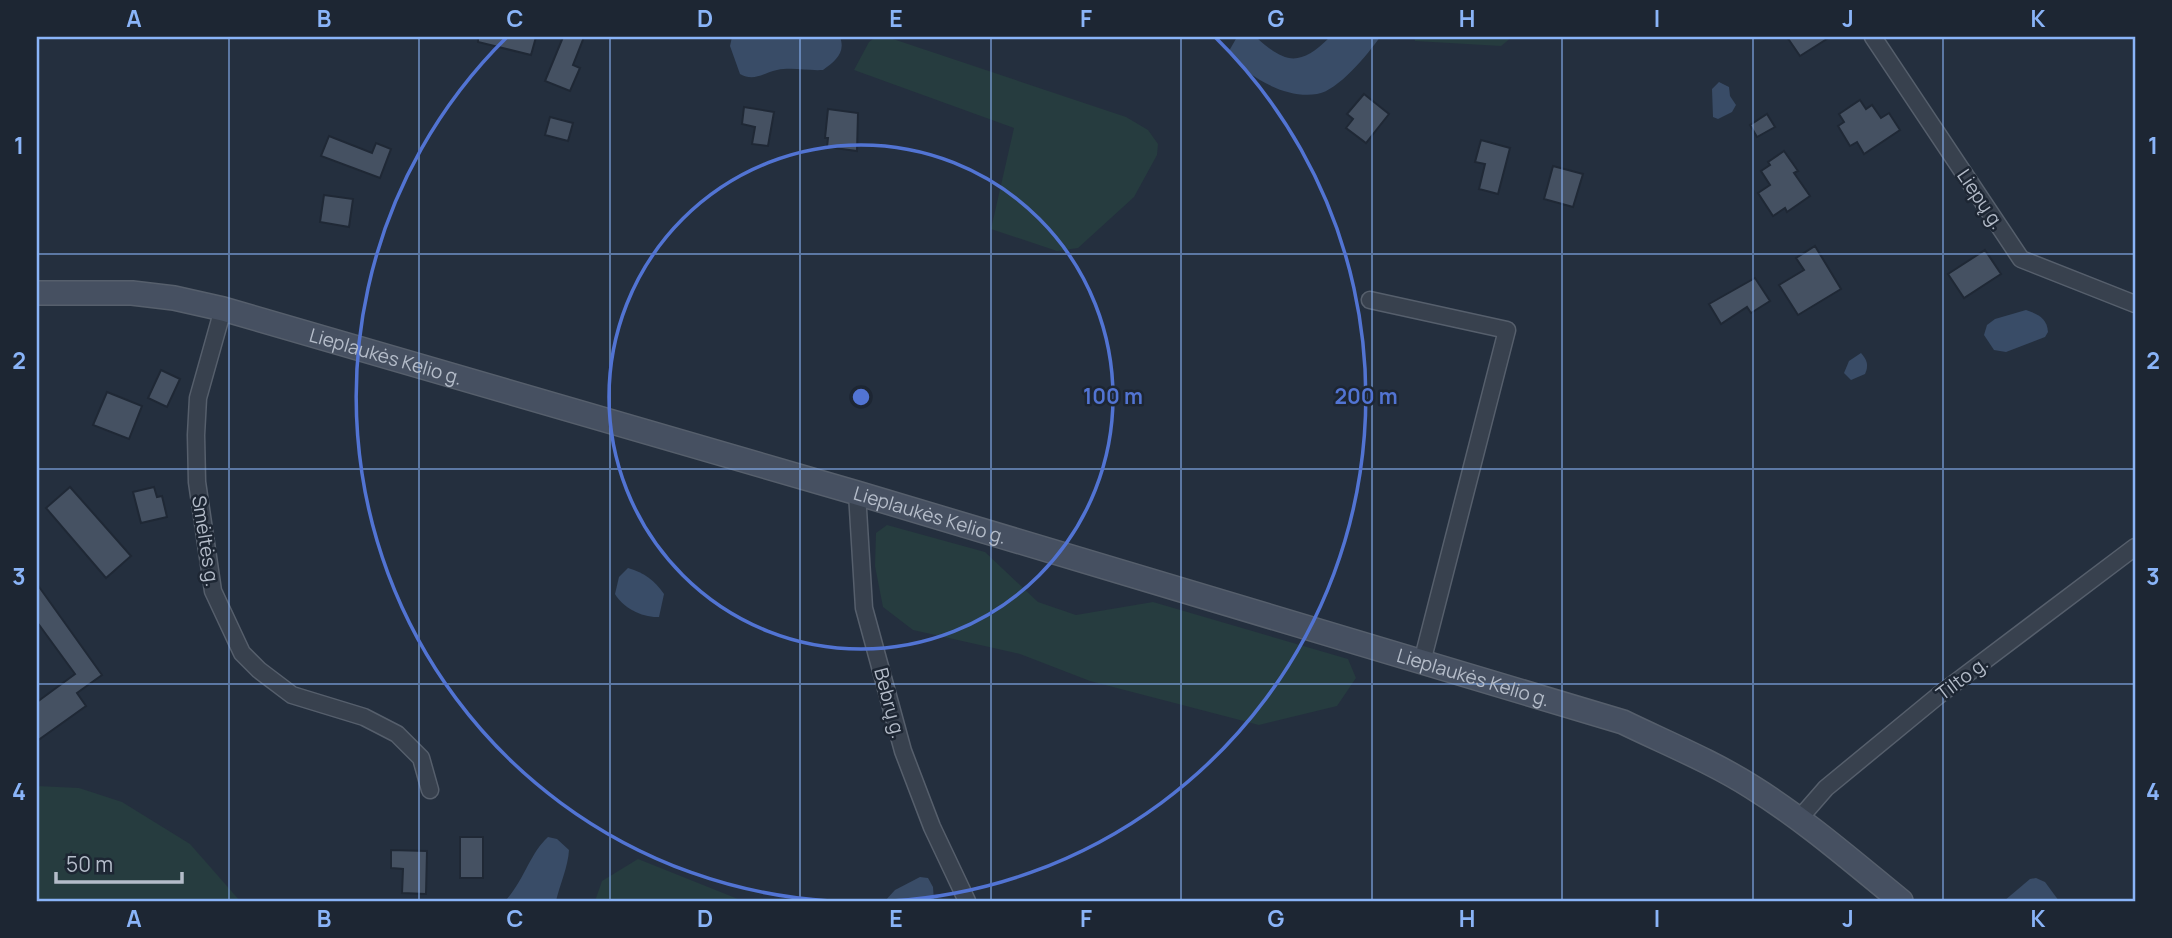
<svg xmlns="http://www.w3.org/2000/svg" width="2172" height="938" viewBox="0 0 2172 938" font-family="Manrope,sans-serif">
  <style>
    .green { fill: #263c3f }
    .water { fill: #394c67 }
    .building { fill: #455162; stroke: #1f2835; stroke-width: 2 }
    .lines { fill: none; stroke-linecap: round; stroke-linejoin: round }
    .street-casing { stroke: #565f6c; stroke-width: 19 }
    .secondary-casing { stroke: #565f6c; stroke-width: 26 }
    .street { stroke: #38414e; stroke-width: 16 }
    .secondary { stroke: #465061; stroke-width: 23 }
    .grid { fill: none; stroke: #8ab4f8; stroke-width: 2; stroke-opacity: 0.55 }
    .ring { fill: none; stroke: #5274d3; stroke-width: 3.5 }
    .labels { text-anchor: middle; dominant-baseline: central; stroke-width: 5; stroke-linejoin: round; paint-order: stroke }
    .street-label { font-size: 19px; fill: #b4bcc9; stroke: #1d2633 }
    .centre { fill: #5274d3; stroke: #1d2633; stroke-width: 3.5 }
    .ring-label { font-size: 21px; text-anchor: middle; font-weight: bold; fill: #5274d3; stroke: #1d2633; stroke-width: 5; stroke-linejoin: round; paint-order: stroke }
    .neatline { fill: none; stroke: #8ab4f8; stroke-width: 2.5 }
    .grid-label { font-size: 23px; text-anchor: middle; font-weight: bold; fill: #8ab4f8 }
  </style>
  <rect width="100%" height="100%" fill="#242f3e"/>
  <g class="green">
    <polygon points="876,37 887,37 1126,117 1148,130 1158,144 1157,155 1134,197 1078,248 1057,251 991,229 1014,128 854,70 869,42"/>
    <polygon points="1414,37 1512,37 1501,46 1415,41"/>
    <polygon points="887,525 985,552 1038,602 1076,615 1153,602 1348,659 1356,678 1337,706 1259,725 1090,681 1020,654 913,630 883,607 875,566 876,533"/>
    <polygon points="37,786 79,788 122,802 190,844 240,901 37,901"/>
    <polygon points="638,859 743,901 595,901 602,881"/>
  </g>
  <g class="water">
    <path d="M732,37H840C846,53 835,61 823,70C808,71 792,67 777,70C763,73 754,82 740,74L730,46Z"/>
    <path d="M1237,37H1256C1285,64 1300,67 1330,37H1380C1368,54 1338,91 1317,94C1285,99 1246,77 1229,51Z"/>
    <polygon points="1719,82 1729,87 1730,96 1736,105 1732,112 1718,119 1713,117 1712,89"/>
    <path d="M2026,310C2038,314 2047,318 2048,332L2045,337L2006,352L1994,350L1984,335L1987,325L1995,319Z"/>
    <path d="M1861,353C1867,360 1869,365 1865,374L1851,380L1844,373L1849,361Z"/>
    <path d="M628,568C645,573 654,580 664,594L659,617C643,618 623,608 615,594L619,577Z"/>
    <path d="M548,837L557,839L569,850C568,867 560,884 556,901H505C524,881 530,853 548,837Z"/>
    <polygon points="920,877 928,878 933,887 934,901 885,901 895,890"/>
    <polygon points="2036,878 2045,882 2059,901 2004,901 2030,879"/>
  </g>
  <g class="building">
    <polygon points="478,37 536,37 531,55 478,42"/>
    <polygon points="563,37 584,37 573,65 580,68 570,91 545,81"/>
    <polygon points="1787,37 1830,37 1800,56"/>
    <polygon points="1364,94 1389,114 1366,143 1346,128 1353,119 1347,114"/>
    <polygon points="1860,100 1866,109 1872,105 1881,118 1889,113 1900,130 1864,154 1857,142 1850,146 1838,126 1844,122 1839,114"/>
    <polygon points="744,107 774,112 768,146 752,144 755,127 742,124"/>
    <polygon points="828,109 858,113 857,151 827,147 828,138 825,138"/>
    <polygon points="1767,114 1775,127 1757,137 1750,125"/>
    <polygon points="550,117 573,123 568,141 545,135"/>
    <polygon points="329,136 372,153 376,143 391,149 380,178 321,156"/>
    <polygon points="1481,140 1510,148 1498,194 1479,189 1485,164 1475,162"/>
    <polygon points="1784,151 1798,171 1794,173 1810,196 1787,212 1785,208 1773,216 1758,193 1770,185 1761,171 1770,165 1768,162"/>
    <polygon points="1553,166 1583,174 1573,207 1544,199"/>
    <polygon points="324,195 353,199 349,227 320,222"/>
    <polygon points="1815,246 1841,289 1798,315 1779,285 1804,270 1796,258"/>
    <polygon points="1985,250 2001,274 1964,298 1948,274"/>
    <polygon points="1755,278 1770,301 1751,313 1747,307 1721,324 1709,304"/>
    <polygon points="161,370 180,379 167,407 148,398"/>
    <polygon points="107,392 142,406 129,439 93,425"/>
    <polygon points="70,487 131,556 106,578 46,508"/>
    <polygon points="154,487 157,497 162,496 167,517 141,523 133,492"/>
    <polygon points="37,584 102,675 77,693 86,706 37,741 37,702 75,674 37,622"/>
    <rect x="460" y="837" width="23" height="41"/>
    <polygon points="391,850 427,851 426,894 402,893 403,869 391,868"/>
  </g>
  <g class="lines">
    <g class="street-casing">
      <g id="street">
        <polyline points="1873,37 2021,259 2135,304"/>
        <polyline points="1370,300 1507,330 1422,662"/>
        <polyline points="223,309 198,398 196,435 197,482 213,591 242,653 259,670 292,695 364,717 397,734 421,758 430,790"/>
        <polyline points="857,493 864,608 903,751 932,827 967,901"/>
        <polyline points="1799,819 1826,788 1939,695 2135,547"/>
      </g>
    </g>
    <g class="secondary-casing">
      <g id="secondary">
        <path id="s1" d="M37,293H132L174,298L223,309L857,493L1623,722C1666,743 1711,761 1752,787C1805,820 1853,862 1901,901"/>
      </g>
    </g>
    <use href="#street" class="street"/>
    <use href="#secondary" class="secondary"/>
  </g>
  <path class="grid" d="M229,37V901M419,37V901M610,37V901M800,37V901M991,37V901M1181,37V901M1372,37V901M1562,37V901M1753,37V901M1943,37V901M37,254H2135M37,469H2135M37,684H2135"/>
  <g class="ring">
    <circle cx="861" cy="397" r="252"/>
    <path d="M830 901A505 505 0 0 1 507 37M1215 37A505 505 0 0 1 892 901"/>
  </g>
  <g class="labels">
    <g class="street-label">
      <text transform="translate(1981 199) rotate(56)">Liepų g.</text>
      <text stroke="none"><textPath href="#s1" startOffset="357">Lieplaukės Kelio g.</textPath></text>
      <text stroke="none"><textPath href="#s1" startOffset="924">Lieplaukės Kelio g.</textPath></text>
      <text transform="translate(206 541) rotate(81)">Smėltės g.</text>
      <text stroke="none"><textPath href="#s1" startOffset="1491">Lieplaukės Kelio g.</textPath></text>
      <text transform="translate(1962 678) rotate(-37)">Tilto g.</text>
      <text transform="translate(890 703) rotate(75)">Bebrų g.</text>
    </g>
  </g>
  <circle cx="861" cy="397" r="10" class="centre"/>
  <g class="ring-label">
    <text x="1113" y="404">100 m</text>
    <text x="1366" y="404">200 m</text>
  </g>
  <rect width="2172" height="938" fill="none" stroke="#1d2633" stroke-width="77"/>
  <path d="M56 872v10h126v-10" fill="none" stroke="#b4bcc9" stroke-width="3.5"/>
  <text x="66" y="872" font-size="21" fill="#b4bcc9" stroke="#1d2633" stroke-width="5" paint-order="stroke">50 m</text>
  <rect x="38" y="38" width="2096" height="862" class="neatline"/>
  <g class="grid-label">
    <text x="134" y="27">A</text>
    <text x="324" y="27">B</text>
    <text x="515" y="27">C</text>
    <text x="705" y="27">D</text>
    <text x="896" y="27">E</text>
    <text x="1086" y="27">F</text>
    <text x="1276" y="27">G</text>
    <text x="1467" y="27">H</text>
    <text x="1657" y="27">I</text>
    <text x="1848" y="27">J</text>
    <text x="2038" y="27">K</text>
    <text x="19" y="154">1</text>
    <text x="2153" y="154">1</text>
    <text x="19" y="369">2</text>
    <text x="2153" y="369">2</text>
    <text x="19" y="585">3</text>
    <text x="2153" y="585">3</text>
    <text x="19" y="800">4</text>
    <text x="2153" y="800">4</text>
    <text x="134" y="927">A</text>
    <text x="324" y="927">B</text>
    <text x="515" y="927">C</text>
    <text x="705" y="927">D</text>
    <text x="896" y="927">E</text>
    <text x="1086" y="927">F</text>
    <text x="1276" y="927">G</text>
    <text x="1467" y="927">H</text>
    <text x="1657" y="927">I</text>
    <text x="1848" y="927">J</text>
    <text x="2038" y="927">K</text>
  </g>
</svg>
